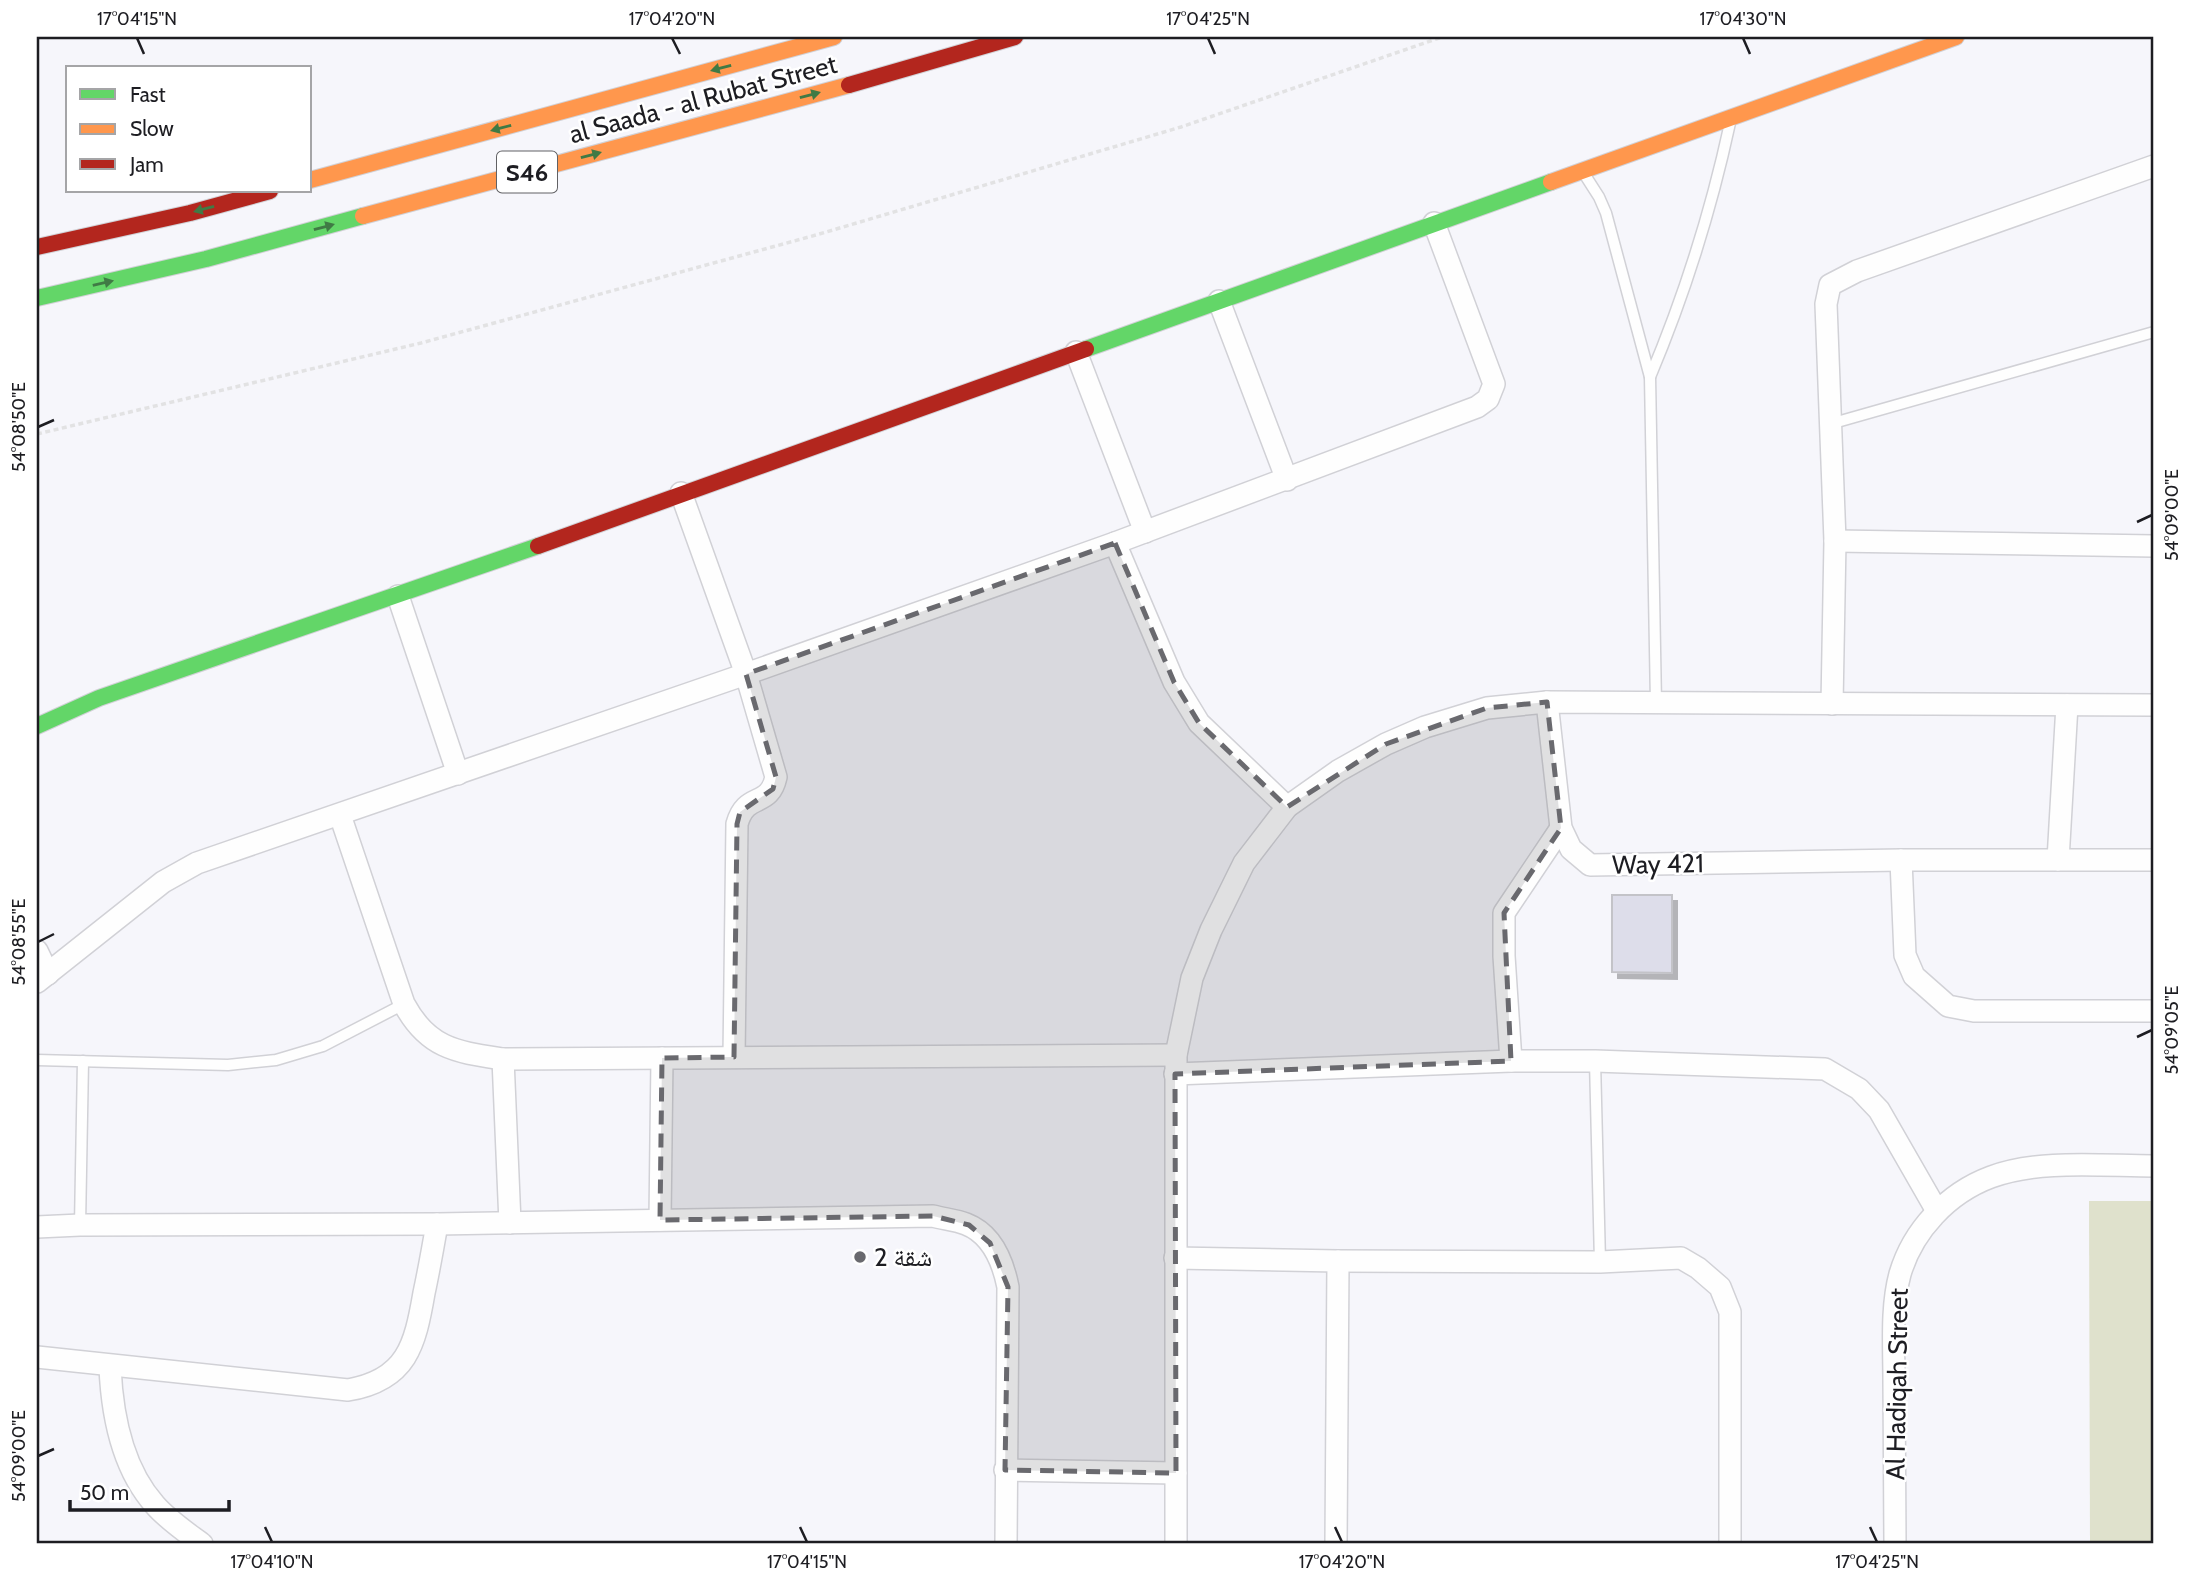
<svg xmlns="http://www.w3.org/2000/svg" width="2191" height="1581" viewBox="0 0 2191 1581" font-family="Cabin,'Noto Naskh Arabic',sans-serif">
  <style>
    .green { fill: #dfe1cc }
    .building { fill: #ddddea; stroke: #c3c3c8; stroke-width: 2; filter: url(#shadow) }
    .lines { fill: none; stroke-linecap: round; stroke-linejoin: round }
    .lane-casing { stroke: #d1d1d6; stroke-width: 13 }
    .street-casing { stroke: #d1d1d6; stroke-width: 24 }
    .fast-casing { stroke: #d1d1d6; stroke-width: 18 }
    .slow-casing { stroke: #d1d1d6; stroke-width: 18 }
    .jam-casing { stroke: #d1d1d6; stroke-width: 18 }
    .path { stroke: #e2e2e3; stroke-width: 3.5; stroke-dasharray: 5 3.5; stroke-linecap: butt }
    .lane { stroke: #fefefe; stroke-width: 10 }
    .street { stroke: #fefefe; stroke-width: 21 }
    .fast { stroke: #63d668; stroke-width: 16 }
    .slow { stroke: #ff974d; stroke-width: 16 }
    .jam { stroke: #b3261e; stroke-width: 16 }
    .oneway { fill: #407a45 }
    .marked { fill: #69696e; fill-opacity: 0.2; stroke: #69696e; stroke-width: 5; stroke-dasharray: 14 9; stroke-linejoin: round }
    .ticks { fill: none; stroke: #1d1d22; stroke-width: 2.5 }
    .poi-dot { fill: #69696e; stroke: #fff; stroke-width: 2.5 }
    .labels { text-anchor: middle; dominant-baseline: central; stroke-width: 5; stroke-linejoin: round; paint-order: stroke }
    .shield { fill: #fff; stroke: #616164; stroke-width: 2 }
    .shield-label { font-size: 24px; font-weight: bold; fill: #1d1d22 }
    .street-label { font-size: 26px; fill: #1d1d22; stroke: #fff }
    .poi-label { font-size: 26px; fill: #1d1d22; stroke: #fff; text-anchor: start }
    .neatline { fill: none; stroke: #1d1d22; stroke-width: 2.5 }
    .ticks-label { font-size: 18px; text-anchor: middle; fill: #1d1d22 }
  </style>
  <defs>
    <filter id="shadow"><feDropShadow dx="6" dy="6" stdDeviation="0" flood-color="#0004"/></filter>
  </defs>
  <rect width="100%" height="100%" fill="#f6f6fb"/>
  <polygon class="green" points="2089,1201 2154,1201 2154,1544 2090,1544"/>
  <polygon class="building" points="1612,895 1672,895 1672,973 1612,972"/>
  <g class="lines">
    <g class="lane-casing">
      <g id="lane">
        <polyline points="1583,172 1599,197 1606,213 1650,377 1656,703"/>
        <path d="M1650,377C1685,294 1711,211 1730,123"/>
        <polyline points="1830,424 2154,332"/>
        <polyline points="37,1060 228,1065 276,1060 323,1046 404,1004"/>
        <polyline points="1595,1061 1600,1262"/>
        <polyline points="80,1225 83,1061"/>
      </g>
    </g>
    <g class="street-casing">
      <g id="street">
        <polyline points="1219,301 1287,480"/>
        <polyline points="1076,352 1145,532"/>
        <path d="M681,493L746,674L776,777C769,809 746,791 737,824L734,1057"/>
        <polyline points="1835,541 2154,546"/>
        <polyline points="1115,543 1174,682 1199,723 1287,807"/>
        <polyline points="398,596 458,774"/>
        <polyline points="1547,702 1561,828 1571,849 1590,865 1901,860 2154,860"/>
        <polyline points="1832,704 1835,541 1826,304 1830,285 1857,271 2154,166"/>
        <path d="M340,815L404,1004C428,1049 457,1052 503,1059L1176,1055"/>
        <polyline points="1901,860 1905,955 1914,976 1948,1006 1974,1011 2154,1011"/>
        <polyline points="2058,860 2067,705"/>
        <polyline points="37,951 48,974"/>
        <polyline points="37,982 163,882 197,863 746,674 1115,543 1477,407 1488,399 1494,384 1434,223"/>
        <polyline points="503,1059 510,1223"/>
        <polyline points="1511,1061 1504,956 1504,913 1561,828"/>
        <polyline points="1175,1074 1511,1061 1595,1061 1825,1069 1859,1089 1879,1110 1937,1211"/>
        <polyline points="660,1220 662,1058"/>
        <path d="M37,1227L80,1225L437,1224L933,1216C944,1219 956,1220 966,1224C992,1234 1003,1262 1008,1287L1006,1544"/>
        <polyline points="1175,1258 1338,1261 1600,1262 1681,1258 1698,1268 1720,1287 1730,1312 1730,1544"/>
        <path d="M37,1357L348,1390C407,1380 415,1345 424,1293C429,1270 433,1247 437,1224"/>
        <path d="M110,1367C112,1414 122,1468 155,1505C168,1520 186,1532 202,1544"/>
        <polyline points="1005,1470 1176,1473"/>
        <polyline points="1176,1544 1176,1055 1192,978 1211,930 1244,863 1287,807 1338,771 1386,744 1425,727 1487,708 1547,702 2154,705"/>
        <polyline points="1336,1544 1338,1261"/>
        <path d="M1895,1544C1895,1489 1894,1435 1894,1380C1894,1346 1891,1307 1900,1274C1913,1230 1948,1193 1991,1177C2039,1159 2103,1166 2154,1166"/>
      </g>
    </g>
    <g class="fast-casing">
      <g id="fast">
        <polyline points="37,298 206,259 363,216"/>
        <polyline points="1086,349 1551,182"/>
        <polyline points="37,726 99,698 538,546"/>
      </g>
    </g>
    <g class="slow-casing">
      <g id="slow">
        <polyline points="310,180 834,37"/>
        <polyline points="1551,182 1956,37"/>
        <polyline points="363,216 849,85"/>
      </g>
    </g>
    <g class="jam-casing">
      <g id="jam">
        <polyline points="849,85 1015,37"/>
        <polyline points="37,247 190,213 270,191"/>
        <polyline points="538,546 1086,349"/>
      </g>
    </g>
    <polyline class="path" points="37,434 421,343 816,235 1181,127 1442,37"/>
    <use href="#lane" class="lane"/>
    <use href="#street" class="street"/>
    <use href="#fast" class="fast"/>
    <use href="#slow" class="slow"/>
    <use href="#jam" class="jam"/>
  </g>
  <defs><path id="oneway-solid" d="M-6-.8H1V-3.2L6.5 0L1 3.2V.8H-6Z" transform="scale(1.75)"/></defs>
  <g class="oneway">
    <use href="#oneway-solid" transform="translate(721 68) rotate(165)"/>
    <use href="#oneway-solid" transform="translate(810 95) rotate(-15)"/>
    <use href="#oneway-solid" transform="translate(501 128) rotate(165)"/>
    <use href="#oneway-solid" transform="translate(591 155) rotate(-15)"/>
    <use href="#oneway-solid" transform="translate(204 209) rotate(165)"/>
    <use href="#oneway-solid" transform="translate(324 227) rotate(-15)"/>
    <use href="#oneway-solid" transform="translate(103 283) rotate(-13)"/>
  </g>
  <path class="marked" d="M1115,543L1174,682L1199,723L1287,807L1386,744L1487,708L1547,702L1561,828L1504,913L1511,1061L1175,1074L1176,1473L1005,1470L1008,1287L990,1243L969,1225L933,1216L660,1220L662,1058L734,1057L737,824L740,812L773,789L776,777L746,674Z"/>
  <path class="ticks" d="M137,38L144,54M672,38L680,54M1208,38L1215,54M1743,38L1750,54M38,427L54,420M2137,522L2152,515M38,942L54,934M2137,1037L2152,1030M38,1456L54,1449M265,1527L272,1542M800,1527L807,1542M1335,1527L1342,1542M1870,1527L1877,1542"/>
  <circle class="poi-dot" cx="860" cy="1257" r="7"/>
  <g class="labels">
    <rect class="shield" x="497" y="151.5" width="60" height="41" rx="5"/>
    <g class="shield-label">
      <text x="527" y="172">S46</text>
    </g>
    <g class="street-label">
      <text transform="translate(703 99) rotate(-15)">al Saada - al Rubat Street</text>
      <text transform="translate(1658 864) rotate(-1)">Way 421</text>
      <text transform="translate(1897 1384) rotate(-89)">Al Hadiqah Street</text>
    </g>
    <g class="poi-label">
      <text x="874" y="1257">شقة 2</text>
    </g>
  </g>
  <rect width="2191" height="1581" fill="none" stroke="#ffffff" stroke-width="77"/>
  <rect x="66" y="66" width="245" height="126" fill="#ffffff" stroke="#a5a5a7" stroke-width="2"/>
  <rect x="80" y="89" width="35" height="10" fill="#63d668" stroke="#a5a5a7" stroke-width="2"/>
  <text x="130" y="102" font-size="21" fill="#1d1d22">Fast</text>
  <rect x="80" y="124" width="35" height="10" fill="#ff974d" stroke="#a5a5a7" stroke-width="2"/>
  <text x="130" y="136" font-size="21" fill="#1d1d22">Slow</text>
  <rect x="80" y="159" width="35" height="10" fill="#b3261e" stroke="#a5a5a7" stroke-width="2"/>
  <text x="130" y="172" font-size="21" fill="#1d1d22">Jam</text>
  <path d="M70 1500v10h159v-10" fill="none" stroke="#1d1d22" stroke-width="3.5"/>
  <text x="80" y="1500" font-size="21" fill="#1d1d22" stroke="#ffffff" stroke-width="5" paint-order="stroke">50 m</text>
  <rect x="38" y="38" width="2114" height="1504" class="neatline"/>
  <g class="ticks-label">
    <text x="137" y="25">17°04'15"N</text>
    <text x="672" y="25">17°04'20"N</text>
    <text x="1208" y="25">17°04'25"N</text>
    <text x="1743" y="25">17°04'30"N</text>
    <text transform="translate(19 427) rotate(-90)" y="6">54°08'50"E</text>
    <text transform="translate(2172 515) rotate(-90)" y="6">54°09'00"E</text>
    <text transform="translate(19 942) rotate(-90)" y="6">54°08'55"E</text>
    <text transform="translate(2172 1030) rotate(-90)" y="6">54°09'05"E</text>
    <text transform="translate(19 1456) rotate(-90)" y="6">54°09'00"E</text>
    <text x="272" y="1568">17°04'10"N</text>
    <text x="807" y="1568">17°04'15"N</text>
    <text x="1342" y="1568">17°04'20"N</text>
    <text x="1877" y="1568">17°04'25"N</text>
  </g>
</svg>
